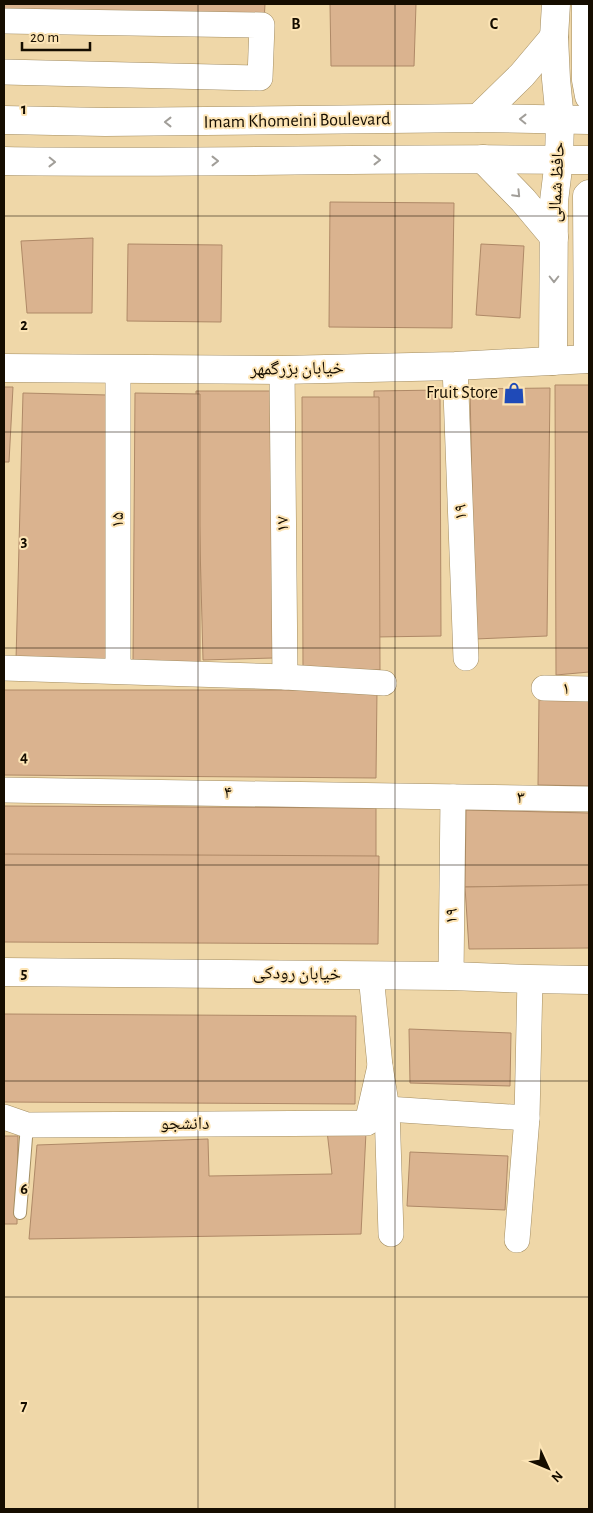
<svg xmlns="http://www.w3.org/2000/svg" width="593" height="1513" viewBox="0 0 593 1513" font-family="'Alegreya Sans','Noto Naskh Arabic',sans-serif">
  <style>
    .building { fill: #dab38f; stroke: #af8967 }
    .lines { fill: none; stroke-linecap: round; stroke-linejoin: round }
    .service-casing { stroke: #a38d61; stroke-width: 14 }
    .minor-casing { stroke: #a38d61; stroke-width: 26 }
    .secondary-casing { stroke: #a38d61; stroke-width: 29 }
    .service { stroke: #fff; stroke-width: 12 }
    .minor { stroke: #fff; stroke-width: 25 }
    .secondary { stroke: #fff; stroke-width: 28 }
    .oneway { stroke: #a19e99 }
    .grid { fill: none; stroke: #150d00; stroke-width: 1; stroke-opacity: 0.55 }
    .labels { text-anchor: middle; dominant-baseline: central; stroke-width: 4; stroke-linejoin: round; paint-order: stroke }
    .street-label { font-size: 18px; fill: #150d00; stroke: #fce4b5 }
    .poi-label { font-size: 18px; fill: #150d00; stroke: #fce4b5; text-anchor: end }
    .grid-label { font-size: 16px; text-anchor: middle; font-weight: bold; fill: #150d00; stroke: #fce4b5; stroke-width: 4; stroke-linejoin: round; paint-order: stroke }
  </style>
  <rect width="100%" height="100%" fill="#efd7a8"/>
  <g class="building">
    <polygon points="4,4 265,4 264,21 4,13"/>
    <polygon points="330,4 416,4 414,66 331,66"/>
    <polygon points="330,202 454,203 452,328 329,327"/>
    <polygon points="93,238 92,313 27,313 21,241"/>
    <polygon points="128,244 222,245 221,322 127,321"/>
    <polygon points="481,244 524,246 520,318 476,315"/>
    <polygon points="555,385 589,385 589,672 556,675"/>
    <polygon points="4,387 13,387 9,462 4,462"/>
    <polygon points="550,388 547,636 475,639 470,389"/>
    <polygon points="440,390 441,636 375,637 374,391"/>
    <polygon points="196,391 277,391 273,658 203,660"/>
    <polygon points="23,393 107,395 110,661 16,660"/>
    <polygon points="135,393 200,394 200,666 133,664"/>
    <polygon points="302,397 379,397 380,670 303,671"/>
    <polygon points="4,690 377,690 376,778 4,775"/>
    <polygon points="539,697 589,698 589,786 538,785"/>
    <polygon points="4,806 376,808 376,896 4,894"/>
    <polygon points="466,810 589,813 589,885 465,887"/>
    <polygon points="4,854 379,856 378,944 4,942"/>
    <polygon points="589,885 589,948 469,949 465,887"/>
    <polygon points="4,1014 356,1016 355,1104 4,1102"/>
    <polygon points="409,1029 511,1033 510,1086 410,1083"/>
    <polygon points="327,1131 366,1132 361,1234 29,1239 37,1145 208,1139 209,1176 332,1174"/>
    <polygon points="4,1136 18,1136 17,1224 4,1224"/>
    <polygon points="410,1152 508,1156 505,1210 407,1206"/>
  </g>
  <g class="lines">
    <g class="service-casing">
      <polyline id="service" points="20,1213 27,1125"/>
    </g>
    <g class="minor-casing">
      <g id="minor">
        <polyline points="4,21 262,25 260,78 4,72"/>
        <polyline points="455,366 466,658"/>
        <polyline points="282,370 285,677"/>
        <polyline points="4,668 285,677 384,683"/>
        <polyline points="118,671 118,369"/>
        <polyline points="544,688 589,689"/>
        <polyline points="4,790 589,799"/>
        <polyline points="371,975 380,1066 387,1109 391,1234"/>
        <polyline points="451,976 453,797"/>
        <polyline points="387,1109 527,1118"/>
        <polyline points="4,1117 27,1125 367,1123 380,1066"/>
        <polyline points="517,1240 527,1118 530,979"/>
      </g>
    </g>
    <g class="secondary-casing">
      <g id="secondary">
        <polyline points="586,4 586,80 589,96"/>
        <polyline points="478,118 522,75 554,37"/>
        <polyline points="4,120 105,122 478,118 589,120"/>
        <polyline points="483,159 523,200 554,237"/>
        <path d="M4,161C199,164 394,157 589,160"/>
        <polyline points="588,359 587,196 589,194"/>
        <polyline points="553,361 554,201 559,160 560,120 556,79 554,37 556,4"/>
        <polyline points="4,368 282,370 455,366 589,359"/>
        <polyline points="4,972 451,976 530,979 589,980"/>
      </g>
    </g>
    <use href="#service" class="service"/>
    <use href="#minor" class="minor"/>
    <use href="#secondary" class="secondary"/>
  </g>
  <defs><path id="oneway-chevron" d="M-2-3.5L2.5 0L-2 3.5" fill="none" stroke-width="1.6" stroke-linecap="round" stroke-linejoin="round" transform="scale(1.25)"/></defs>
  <g class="oneway">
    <use href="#oneway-chevron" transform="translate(523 119) rotate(-179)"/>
    <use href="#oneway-chevron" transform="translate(168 122) rotate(180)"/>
    <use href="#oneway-chevron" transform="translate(377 160)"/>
    <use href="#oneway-chevron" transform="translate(215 161)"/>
    <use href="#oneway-chevron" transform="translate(52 162) rotate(1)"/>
    <use href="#oneway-chevron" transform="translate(517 194) rotate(46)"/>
    <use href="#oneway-chevron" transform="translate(554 279) rotate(90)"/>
  </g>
  <path class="grid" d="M198,4V1509M395,4V1509M4,216H589M4,432H589M4,648H589M4,865H589M4,1081H589M4,1297H589"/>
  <defs>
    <g id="shop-bare" transform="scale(1.725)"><path d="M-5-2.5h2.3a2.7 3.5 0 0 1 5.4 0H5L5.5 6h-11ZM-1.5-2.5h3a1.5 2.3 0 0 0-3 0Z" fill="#1f4ab8" stroke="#fce4b5" stroke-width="2.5" paint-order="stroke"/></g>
  </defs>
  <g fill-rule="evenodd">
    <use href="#shop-bare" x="514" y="393"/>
  </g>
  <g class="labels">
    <g class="street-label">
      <text transform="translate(297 121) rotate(-1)">Imam Khomeini Boulevard</text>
      <text transform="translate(557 182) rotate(-87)">حافظ شمالی</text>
      <text transform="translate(297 369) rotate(-1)">خیابان بزرگمهر</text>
      <text transform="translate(461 512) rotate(-92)">۱۹</text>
      <text transform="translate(118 520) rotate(-90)">۱۵</text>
      <text transform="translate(283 524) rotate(-91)">۱۷</text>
      <text x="566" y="689">۱</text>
      <text transform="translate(228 793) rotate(1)">۴</text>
      <text transform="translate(521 798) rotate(1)">۳</text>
      <text transform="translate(452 916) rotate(-89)">۱۹</text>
      <text transform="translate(297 974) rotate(1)">خیابان رودکی</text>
      <text x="185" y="1124">دانشجو</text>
    </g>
    <g class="poi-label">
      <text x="498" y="393">Fruit Store</text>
    </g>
  </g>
  <g class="grid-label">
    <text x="296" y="29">B</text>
    <text x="494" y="29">C</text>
    <text x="24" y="114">1</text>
    <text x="24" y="330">2</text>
    <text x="24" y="546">3</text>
    <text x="24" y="762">4</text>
    <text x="24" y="978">5</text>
    <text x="24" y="1194">6</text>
    <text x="24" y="1411">7</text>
  </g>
  <rect width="593" height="1513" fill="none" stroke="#150d00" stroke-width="10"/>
  <g transform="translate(548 1468) rotate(134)" stroke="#fce4b5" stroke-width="4" paint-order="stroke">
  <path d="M0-4L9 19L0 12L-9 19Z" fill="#150d00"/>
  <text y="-8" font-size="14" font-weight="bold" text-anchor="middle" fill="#150d00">N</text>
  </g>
  <path d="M22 42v8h68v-8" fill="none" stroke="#150d00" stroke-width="2.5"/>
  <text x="30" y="42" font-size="15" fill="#150d00" stroke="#fce4b5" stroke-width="4" paint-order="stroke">20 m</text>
</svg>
